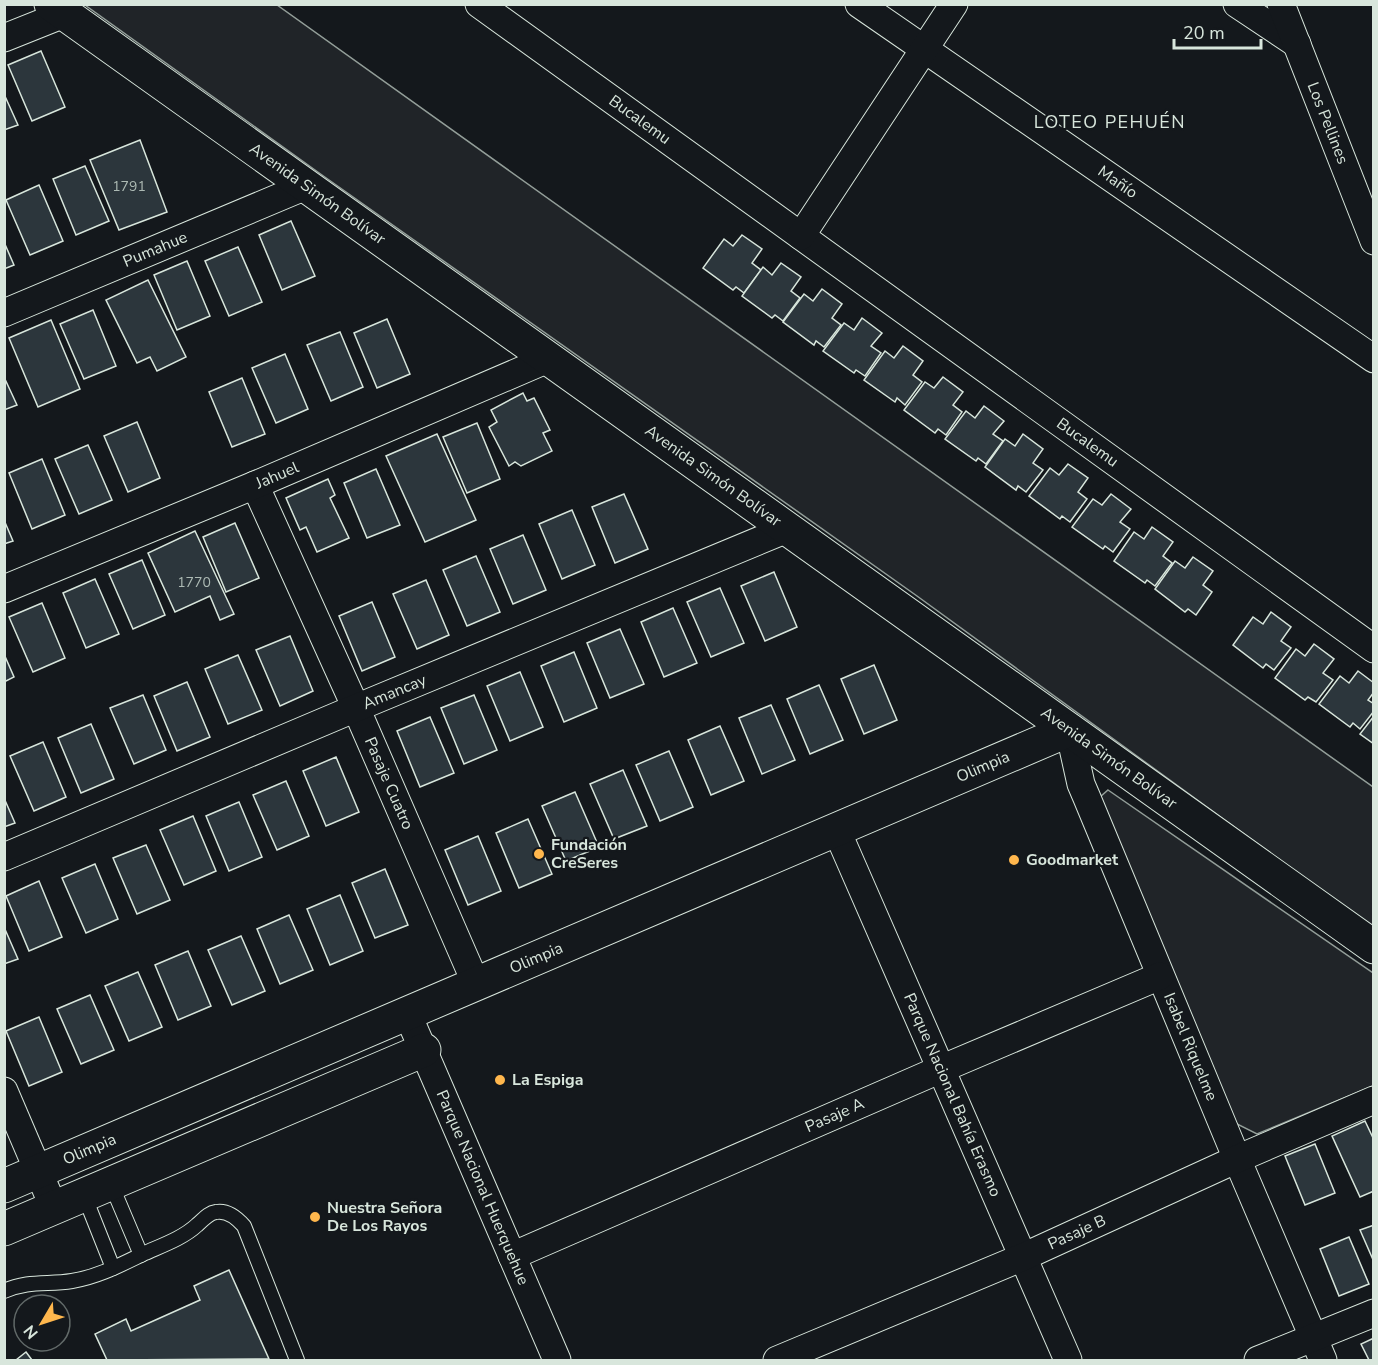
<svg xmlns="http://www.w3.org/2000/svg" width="1378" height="1365" viewBox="0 0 1378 1365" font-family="'Nunito Sans',sans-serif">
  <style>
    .green { fill: #202428; stroke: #939e99; stroke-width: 1.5 }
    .building { fill: #2c363c; stroke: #d8e6dc; stroke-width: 1.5 }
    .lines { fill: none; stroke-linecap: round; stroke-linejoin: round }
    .lane-casing { stroke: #d8e6dc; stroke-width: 16 }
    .street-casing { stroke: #d8e6dc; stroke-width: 29 }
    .secondary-casing { stroke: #d8e6dc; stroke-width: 35 }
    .lane { stroke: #14181c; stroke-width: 14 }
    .street { stroke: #14181c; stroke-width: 27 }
    .secondary { stroke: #14181c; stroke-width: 33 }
    .poi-dot { fill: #ffb74d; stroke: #14181c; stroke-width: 2 }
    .labels { text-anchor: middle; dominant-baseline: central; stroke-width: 4.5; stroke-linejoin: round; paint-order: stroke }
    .number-label { font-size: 14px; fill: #adbab4 }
    .street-label { font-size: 16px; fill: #d8e6dc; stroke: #14181c }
    .poi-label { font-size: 16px; font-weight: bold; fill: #d8e6dc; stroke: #14181c; text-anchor: start }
    .neighbourhood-label { font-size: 18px; letter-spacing: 1.5px; fill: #d8e6dc; stroke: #14181c }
  </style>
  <rect width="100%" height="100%" fill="#14181c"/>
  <g class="green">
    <polygon points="85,5 277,5 1373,787 1373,928 917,596 322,175"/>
    <polygon points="1108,790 1373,973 1373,1086 1257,1134 1235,1123 1100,797"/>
  </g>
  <g class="building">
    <polygon points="41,51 65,107 32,121 8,65"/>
    <polygon points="4,94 18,125 4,130"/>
    <polygon points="140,140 167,212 119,230 90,160"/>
    <polygon points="85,166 109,221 76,235 53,179"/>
    <polygon points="39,185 63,241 30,255 6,200"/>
    <polygon points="291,221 315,276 282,290 259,235"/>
    <polygon points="742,235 762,249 752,263 761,270 744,293 736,287 733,290 703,268 724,239 733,246"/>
    <polygon points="4,242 14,265 4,269"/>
    <polygon points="238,247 262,302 229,316 205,261"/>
    <polygon points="187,261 210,316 177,330 154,275"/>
    <polygon points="781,263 801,277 791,291 800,298 783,321 775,315 772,318 742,296 763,267 772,275"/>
    <polygon points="148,280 186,357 157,371 150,357 137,363 106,300"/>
    <polygon points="822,289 842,304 832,318 841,325 824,347 816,341 814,345 783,322 804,294 813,301"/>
    <polygon points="93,310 116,366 84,379 60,324"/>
    <polygon points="862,318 882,333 871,346 881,353 865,376 856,370 854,373 823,351 844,323 854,330"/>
    <polygon points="387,319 410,374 377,388 354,333"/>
    <polygon points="51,320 80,389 38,407 9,338"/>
    <polygon points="340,332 363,387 331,401 307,345"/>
    <polygon points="903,346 923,361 913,375 922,382 905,405 897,398 895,402 864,380 885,351 894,358"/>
    <polygon points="285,354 308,409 276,423 252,368"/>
    <polygon points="4,377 17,405 4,410"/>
    <polygon points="943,377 963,392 953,405 962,412 946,435 938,429 935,433 904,410 925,382 934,388"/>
    <polygon points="242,378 265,434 232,447 209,392"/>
    <polygon points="523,393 527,401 534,398 550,430 543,433 552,451 521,466 515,462 509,466 489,427 497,422 491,410"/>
    <polygon points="984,406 1004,421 993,434 1003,441 986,464 978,458 976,461 945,439 966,411 975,418"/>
    <polygon points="137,422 160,478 128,492 104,436"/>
    <polygon points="477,423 500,479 467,493 443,437"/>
    <polygon points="437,434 476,520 425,542 386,456"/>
    <polygon points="1023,434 1043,449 1033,463 1043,470 1026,492 1018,486 1016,490 985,467 1005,439 1015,446"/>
    <polygon points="88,445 112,500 79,514 55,459"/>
    <polygon points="42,459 65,515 32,529 9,473"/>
    <polygon points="1068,464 1088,478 1078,492 1087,499 1070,522 1062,516 1060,519 1029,496 1050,468 1059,475"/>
    <polygon points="376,469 400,525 367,538 344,483"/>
    <polygon points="328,479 335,495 330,498 349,538 317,552 306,527 300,530 286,498"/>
    <polygon points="624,494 648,549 615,563 592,507"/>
    <polygon points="1111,494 1131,509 1120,522 1130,529 1113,552 1105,546 1103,549 1072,527 1093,499 1102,505"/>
    <polygon points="572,510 595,565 562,579 539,524"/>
    <polygon points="4,520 13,541 4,544"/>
    <polygon points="235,523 259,578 226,592 203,537"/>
    <polygon points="1152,527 1173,542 1163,556 1172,563 1155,586 1147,580 1145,583 1114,561 1134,532 1144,539"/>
    <polygon points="195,531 234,614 220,620 210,596 175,612 148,553"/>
    <polygon points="523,535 546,590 513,604 490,549"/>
    <polygon points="476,556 500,612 467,626 443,570"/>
    <polygon points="1193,557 1213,571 1203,585 1212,592 1196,615 1188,609 1185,612 1155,589 1175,561 1185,568"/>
    <polygon points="142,560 165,615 133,629 109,574"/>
    <polygon points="774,572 797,627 765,641 741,586"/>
    <polygon points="95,579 119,634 86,648 63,593"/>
    <polygon points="426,580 449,635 417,649 393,594"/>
    <polygon points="720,588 744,643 711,657 687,602"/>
    <polygon points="372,602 395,657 362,671 339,616"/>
    <polygon points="42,603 65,658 33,672 9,617"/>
    <polygon points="673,608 697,663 664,677 641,622"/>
    <polygon points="1271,612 1291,627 1281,641 1291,648 1274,670 1266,664 1263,668 1233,645 1253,617 1263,624"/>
    <polygon points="620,629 644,684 610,698 587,643"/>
    <polygon points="290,636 313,691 280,706 256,650"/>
    <polygon points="1314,644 1334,659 1323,673 1333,680 1316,702 1308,697 1305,700 1275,678 1296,649 1305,656"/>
    <polygon points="574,652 597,708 564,722 541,666"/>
    <polygon points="4,654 14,677 4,682"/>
    <polygon points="238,655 262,710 228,724 205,669"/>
    <polygon points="874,665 897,720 864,734 841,679"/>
    <polygon points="1358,671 1374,683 1374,692 1368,700 1374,704 1374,711 1360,729 1353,723 1350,727 1319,704 1340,676 1349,683"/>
    <polygon points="520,672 543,727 510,741 487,686"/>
    <polygon points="187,682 210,737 177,751 154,696"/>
    <polygon points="819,685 843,740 810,754 787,699"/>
    <polygon points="143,695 166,750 134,764 110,708"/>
    <polygon points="474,695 497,750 464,764 441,708"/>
    <polygon points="771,705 795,760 762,774 739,718"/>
    <polygon points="1374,716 1374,744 1360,734"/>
    <polygon points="430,717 454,773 420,787 397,731"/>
    <polygon points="91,724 114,779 81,793 58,738"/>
    <polygon points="720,726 744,781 711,795 688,740"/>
    <polygon points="43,742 66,797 34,811 10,756"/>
    <polygon points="669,751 693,807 660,821 636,765"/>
    <polygon points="336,757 359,812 326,826 303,771"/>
    <polygon points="623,770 647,826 614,839 590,784"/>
    <polygon points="286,781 309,836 277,850 253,795"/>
    <polygon points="575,792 599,847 566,861 542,806"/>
    <polygon points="4,798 15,823 4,827"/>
    <polygon points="239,802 262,857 229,871 206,816"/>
    <polygon points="193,816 216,871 184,885 160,830"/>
    <polygon points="528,819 552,874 519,888 496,833"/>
    <polygon points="478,836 501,891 468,905 445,850"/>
    <polygon points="146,845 170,900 137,914 113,858"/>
    <polygon points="95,864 118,919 86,933 62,878"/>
    <polygon points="385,869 408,925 375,938 352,883"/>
    <polygon points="39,881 62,937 29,951 6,896"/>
    <polygon points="340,895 363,951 330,965 307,909"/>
    <polygon points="289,915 313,970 280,984 257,929"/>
    <polygon points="4,927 18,959 4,964"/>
    <polygon points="241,936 265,991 232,1005 208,950"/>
    <polygon points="188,951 211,1006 178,1020 155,965"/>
    <polygon points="138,972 162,1027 129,1041 105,986"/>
    <polygon points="90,995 114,1050 81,1064 57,1009"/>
    <polygon points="39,1017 62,1072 29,1086 6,1031"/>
    <polygon points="1365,1121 1374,1140 1374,1191 1360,1197 1332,1136"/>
    <polygon points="1315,1144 1335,1193 1305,1205 1285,1156"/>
    <polygon points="1374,1225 1374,1262 1360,1230"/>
    <polygon points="1349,1237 1369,1284 1339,1296 1320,1249"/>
    <polygon points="229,1270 269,1359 107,1360 95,1334 126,1319 131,1331 200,1300 194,1286"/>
    <polygon points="1374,1338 1374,1360 1369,1360 1361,1344"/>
    <polygon points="26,1352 32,1360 16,1360"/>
  </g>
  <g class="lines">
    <g class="lane-casing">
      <g id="lane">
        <polyline points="111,1184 141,1255"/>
        <polyline points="84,1195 113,1268"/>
        <path d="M4,1291C29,1280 48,1285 72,1281C98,1277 122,1264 145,1253C163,1245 183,1238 197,1225C203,1220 208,1213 216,1212C227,1210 237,1218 244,1226L297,1360"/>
      </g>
    </g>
    <g class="street-casing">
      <g id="street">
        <path id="s1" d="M479,4L1374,649"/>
        <path id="s2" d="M859,4L1374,359"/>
        <polyline points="1237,4 1297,44"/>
        <path id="s3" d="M1281,4L1374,241"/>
        <polyline points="4,38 64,14"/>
        <polyline points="801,236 954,4"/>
        <path id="s4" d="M4,313L306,186"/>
        <path id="s5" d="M255,485L356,708L477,986"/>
        <path id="s6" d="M4,589L255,485L548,359"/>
        <path id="s7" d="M1069,730L1081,784L1087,798L1237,1159L1323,1360"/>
        <path id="s8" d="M837,831L1068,1360"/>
        <path id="s9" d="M4,857L356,708L787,529"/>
        <path id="s10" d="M408,1015L557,1360"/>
        <polyline points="4,1091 54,1208"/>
        <path id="s11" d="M512,1256L941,1069L1160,976"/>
        <path id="s12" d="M777,1360L1023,1257L1237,1159L1374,1100"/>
        <polyline points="1258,1360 1374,1313"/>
      </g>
    </g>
    <g class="secondary-casing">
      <g id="secondary">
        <path id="s13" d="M51,4L1374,947"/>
        <path id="s14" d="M4,1186L1069,730"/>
        <polyline points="4,1229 424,1050"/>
      </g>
    </g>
    <use href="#lane" class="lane"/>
    <use href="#street" class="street"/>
    <use href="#secondary" class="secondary"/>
  </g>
  <g class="poi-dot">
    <circle cx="539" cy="854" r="6"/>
    <circle cx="1014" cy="860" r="6"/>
    <circle cx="500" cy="1080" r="6"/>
    <circle cx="315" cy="1217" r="6"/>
  </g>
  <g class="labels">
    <g class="number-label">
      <text x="129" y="186">1791</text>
      <text x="194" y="582">1770</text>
    </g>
    <g class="street-label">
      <text stroke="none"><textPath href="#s1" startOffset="198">Bucalemu</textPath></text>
      <text stroke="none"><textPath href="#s3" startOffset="128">Los Pellines</textPath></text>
      <text stroke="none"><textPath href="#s2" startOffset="314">Mañío</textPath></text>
      <text stroke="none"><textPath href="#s13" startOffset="327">Avenida Simón Bolívar</textPath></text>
      <text stroke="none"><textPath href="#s4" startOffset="164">Pumahue</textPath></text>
      <text stroke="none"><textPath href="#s1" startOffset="750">Bucalemu</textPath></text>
      <text stroke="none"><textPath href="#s6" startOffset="296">Jahuel</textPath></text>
      <text stroke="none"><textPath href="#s13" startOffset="813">Avenida Simón Bolívar</textPath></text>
      <text stroke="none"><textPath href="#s9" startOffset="424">Amancay</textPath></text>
      <text stroke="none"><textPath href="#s13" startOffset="1299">Avenida Simón Bolívar</textPath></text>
      <text stroke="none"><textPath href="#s14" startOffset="1065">Olimpia</textPath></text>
      <text stroke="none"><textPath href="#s5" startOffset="327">Pasaje Cuatro</textPath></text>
      <text stroke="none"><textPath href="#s14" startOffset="579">Olimpia</textPath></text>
      <text stroke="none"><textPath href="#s7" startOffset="340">Isabel Riquelme</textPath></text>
      <text stroke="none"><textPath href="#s8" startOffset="288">Parque Nacional Bahía Erasmo</textPath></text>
      <text stroke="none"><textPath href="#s11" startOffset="352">Pasaje A</textPath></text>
      <text stroke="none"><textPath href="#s14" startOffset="93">Olimpia</textPath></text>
      <text stroke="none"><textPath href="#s10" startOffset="188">Parque Nacional Huerquehue</textPath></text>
      <text stroke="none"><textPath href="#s12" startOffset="326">Pasaje B</textPath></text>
    </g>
    <g class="poi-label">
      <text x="551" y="845">Fundación<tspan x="551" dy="18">CreSeres</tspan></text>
      <text x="1026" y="860">Goodmarket</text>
      <text x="512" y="1080">La Espiga</text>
      <text x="327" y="1208">Nuestra Señora<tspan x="327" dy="18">De Los Rayos</tspan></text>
    </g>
    <g class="neighbourhood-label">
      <text x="1110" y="122">LOTEO PEHUÉN</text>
    </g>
  </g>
  <rect width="1378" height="1365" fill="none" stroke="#d8e6dc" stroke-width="12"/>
  <g transform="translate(42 1323) rotate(231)"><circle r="28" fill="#14181c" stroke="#626a69" stroke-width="1.5"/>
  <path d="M0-4.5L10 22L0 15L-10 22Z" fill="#ffb74d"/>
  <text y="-9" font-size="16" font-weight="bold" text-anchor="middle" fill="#d8e6dc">N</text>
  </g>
  <path d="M1174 39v9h87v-9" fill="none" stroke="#d8e6dc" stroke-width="3"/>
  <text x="1183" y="39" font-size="18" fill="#d8e6dc" stroke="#14181c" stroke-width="4.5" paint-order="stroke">20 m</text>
</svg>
